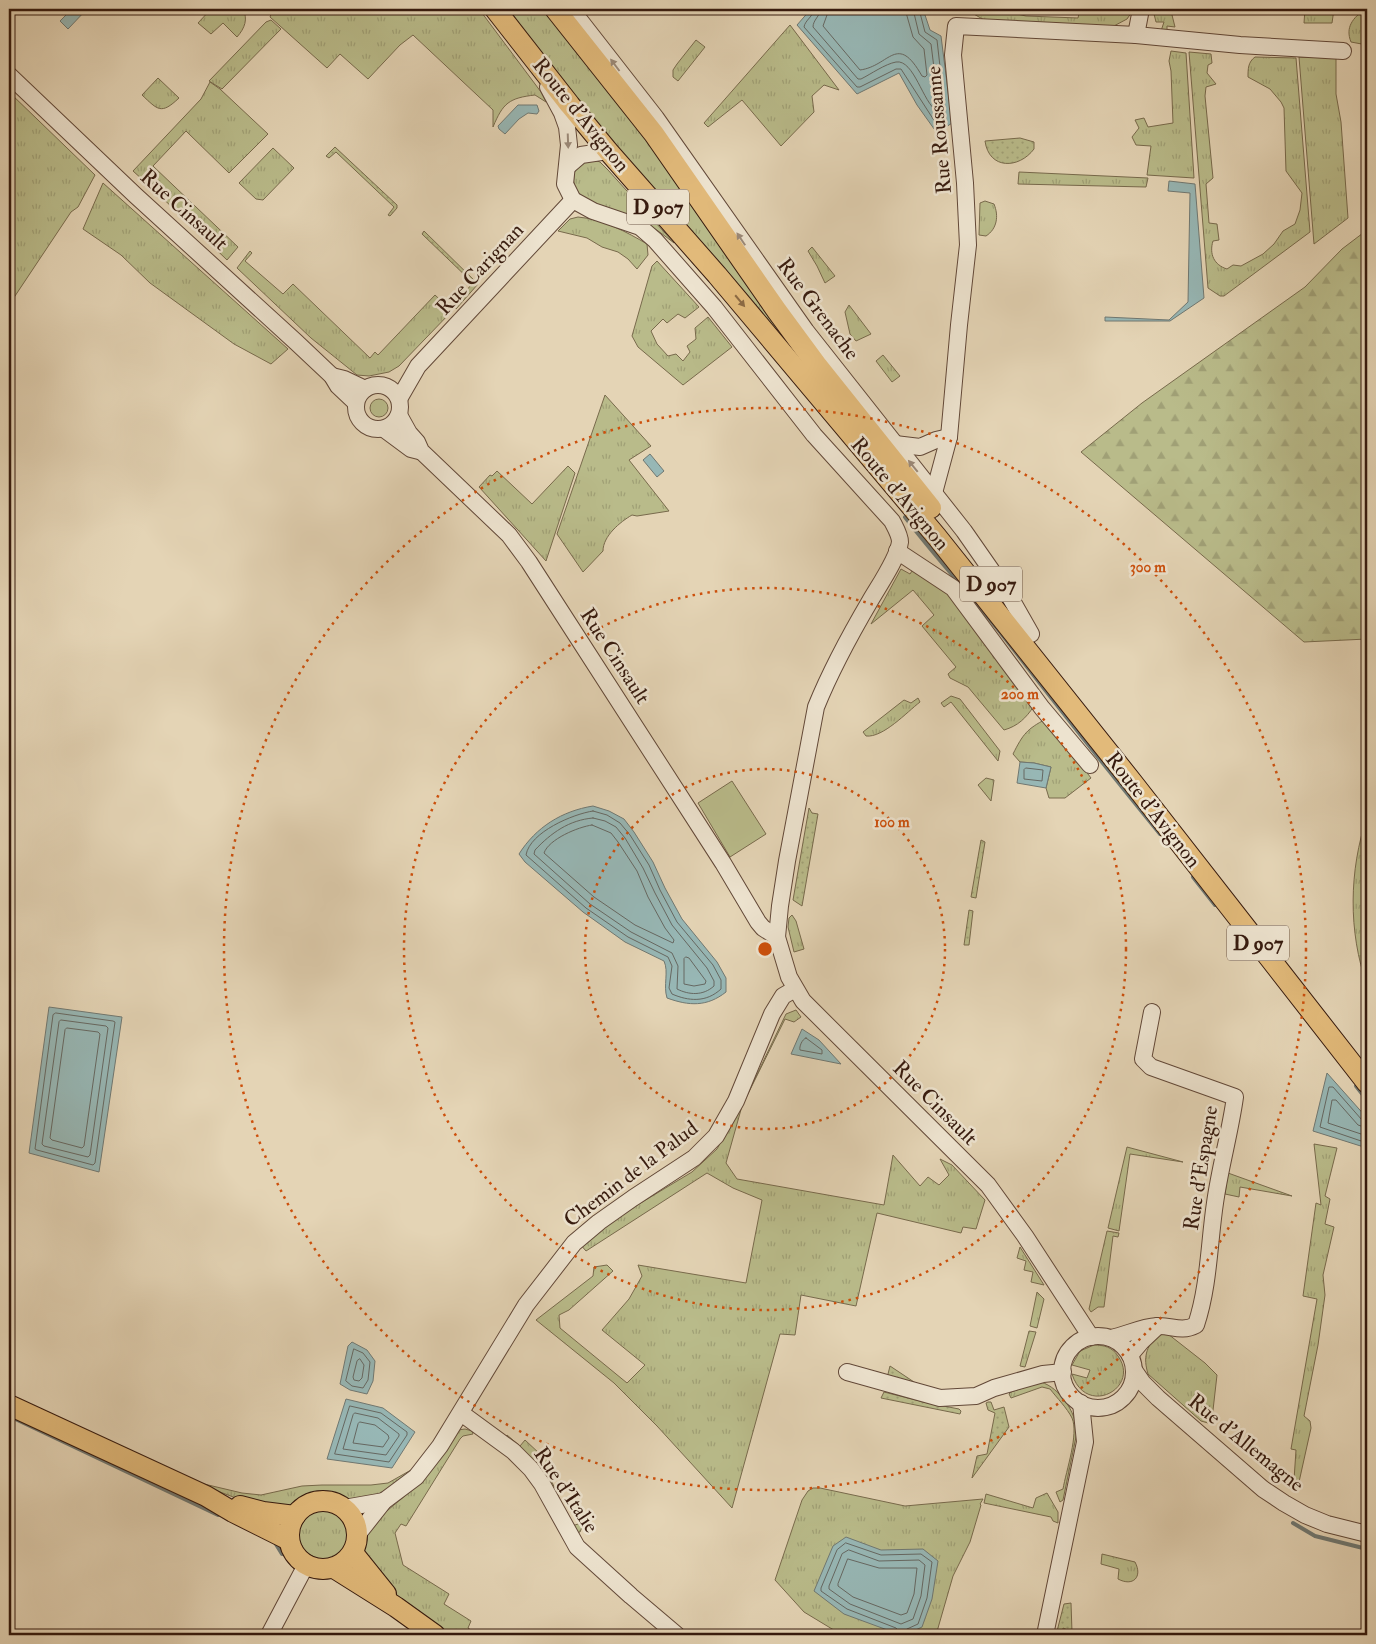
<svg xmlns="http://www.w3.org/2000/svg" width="1376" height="1644" viewBox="0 0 1376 1644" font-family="'IM FELL Double Pica',serif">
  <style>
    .grass { fill: url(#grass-tufts); stroke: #786a4c }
    .forest { fill: url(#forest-firs); stroke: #786a4c }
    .garden { fill: url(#garden-dots); stroke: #786a4c }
    .pitch { fill: #b9bb8a; stroke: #786a4c }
    .water { fill: #97b7b5; stroke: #707872 }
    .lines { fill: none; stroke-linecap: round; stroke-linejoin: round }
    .shore { stroke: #666862; stroke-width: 1 }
    .stream { stroke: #707872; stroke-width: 4 }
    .minor-casing { stroke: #624838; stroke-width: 18 }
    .major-casing { stroke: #361a0e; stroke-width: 22 }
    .minor { stroke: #ede3cf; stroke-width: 16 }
    .major { stroke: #e2ba7a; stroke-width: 20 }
    .oneway { fill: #9b8978 }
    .oneway2 { fill: #8c6a44 }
    .ring { fill: none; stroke: #cd500c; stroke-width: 2.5; stroke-dasharray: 2.5 5 }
    .labels { text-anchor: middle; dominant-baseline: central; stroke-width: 5; stroke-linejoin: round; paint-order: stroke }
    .shield { fill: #ede3cf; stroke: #6d5648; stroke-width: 1 }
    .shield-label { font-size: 20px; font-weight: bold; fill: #361a0e }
    .street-label { font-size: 21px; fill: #361a0e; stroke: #ede3cf }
    .centre { fill: #cd500c; stroke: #ede3cf; stroke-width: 2.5 }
    .ring-label { font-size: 15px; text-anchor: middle; font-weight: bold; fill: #cd500c; stroke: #ede3cf; stroke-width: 5; stroke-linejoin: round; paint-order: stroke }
  </style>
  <defs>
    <pattern id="grass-tufts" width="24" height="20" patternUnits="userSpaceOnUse" patternTransform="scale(1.25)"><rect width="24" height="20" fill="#b9bb8a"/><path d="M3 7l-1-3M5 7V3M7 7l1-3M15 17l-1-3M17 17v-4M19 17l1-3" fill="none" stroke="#a0a076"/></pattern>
    <pattern id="forest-firs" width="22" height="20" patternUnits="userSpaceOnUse" patternTransform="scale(1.25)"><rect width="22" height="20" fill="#b9bb8a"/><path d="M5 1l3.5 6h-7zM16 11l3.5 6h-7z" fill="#a0a076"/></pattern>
    <pattern id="garden-dots" width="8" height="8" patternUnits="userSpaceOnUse" patternTransform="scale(1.25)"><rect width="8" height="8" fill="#b9bb8a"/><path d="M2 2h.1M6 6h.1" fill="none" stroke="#a0a076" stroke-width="1.8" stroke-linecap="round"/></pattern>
  </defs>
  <rect width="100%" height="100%" fill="#e4d4b5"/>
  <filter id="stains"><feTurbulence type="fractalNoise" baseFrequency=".004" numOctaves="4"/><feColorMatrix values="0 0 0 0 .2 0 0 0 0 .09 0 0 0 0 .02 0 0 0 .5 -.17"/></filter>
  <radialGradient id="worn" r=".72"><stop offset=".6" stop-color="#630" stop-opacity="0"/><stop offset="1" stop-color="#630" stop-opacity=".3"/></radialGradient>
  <g class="grass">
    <path d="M211,9H243C248,19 245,28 237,37L223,23L211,34L198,23Z"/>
    <path d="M273,9H479L541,92L546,102L535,95C509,98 503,103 493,127V110L413,35L400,45L368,79L340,54L327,68L270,17Z"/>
    <polygon points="504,9 546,9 599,75 884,459 620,154"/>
    <polygon points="970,9 995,9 1026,16 1078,18 1080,9 1134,9 1127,19 1112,27 986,21 972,13"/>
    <polygon points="1154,9 1174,9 1171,11 1175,27 1167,26 1167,31 1161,31 1164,22 1156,22 1154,14"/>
    <polygon points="1305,9 1334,9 1332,23 1304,23"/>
    <path d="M1365,9H1367V45L1351,42C1345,27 1353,18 1365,9Z"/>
    <polygon points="271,20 281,29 222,89 209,81 266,22"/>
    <polygon points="790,25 839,90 824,85 812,96 814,112 781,146 742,100 708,127 704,123"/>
    <polygon points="696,40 705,47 678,81 673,77 673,70 677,64"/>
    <polygon points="1171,51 1186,53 1194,178 1147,175 1151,146 1136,145 1132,137 1139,128 1135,120 1144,118 1148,127 1173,123 1171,71 1169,61"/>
    <path d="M1189,52L1211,54L1212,63L1208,65L1207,73L1216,84L1206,87L1205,96L1213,178L1206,184L1209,223L1217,224L1219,240L1213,241C1209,254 1214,265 1227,269L1233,265L1241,266L1263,254L1274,244L1283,231L1295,224L1300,210L1302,193L1286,171L1284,108L1281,102L1270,89L1248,77C1248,69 1248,62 1255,57L1296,58L1310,232L1224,296H1220L1208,288Z"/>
    <polygon points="1299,57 1336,58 1336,94 1341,122 1348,218 1314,244"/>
    <path d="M158,78L179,98C161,115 158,110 142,95Z"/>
    <polygon points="210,82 220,89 268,134 229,173 186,131 153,166 238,247 227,260 151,187 153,184 148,178 143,180 133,171 201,99"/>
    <polygon points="9,92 95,175 78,207 71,212 9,305"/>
    <polygon points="273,148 294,168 263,200 256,199 239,183"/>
    <path d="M594,160L600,162L608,170L674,243C665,236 655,228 645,223C625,213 568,206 574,175C575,164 585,162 594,160Z"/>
    <polygon points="1019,172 1148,178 1146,187 1018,184"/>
    <polygon points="103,183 288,349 271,364 234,344 150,283 121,255 83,229"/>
    <path d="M985,201L994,204C999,216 997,229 986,236L979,235L980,203Z"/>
    <path d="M578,217C602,219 627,232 647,244L648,255L637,269L628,259L618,252L602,247L587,238L558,231L570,219Z"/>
    <polygon points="812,247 835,276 825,283 817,266 808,251"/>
    <polygon points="250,251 252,253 245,261 283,294 293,284 370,358 375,352 378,355 435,295 452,311 399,366 389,372 369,376 357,375 311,338 237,268"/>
    <polygon points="657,261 699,307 685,318 678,314 667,323 663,319 651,331 657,344 668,356 676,354 683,361 690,352 687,346 696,339 695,328 708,317 732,347 683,385 638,347 632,336 652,266"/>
    <polygon points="849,305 871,334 856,341 850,334 845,312"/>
    <polygon points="883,355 900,376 892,382 876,361"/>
    <path d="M605,395L651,446L629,460L669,511L637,516L632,515C620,522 603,536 603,551L583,572L557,534Z"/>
    <circle cx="379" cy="408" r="9"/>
    <polygon points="568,466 575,473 546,561 479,487 490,475 492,476 497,471 532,504"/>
    <path d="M914,568L951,595L1034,706C1026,718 1018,726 1004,730L968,687L950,678L948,674L956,667L922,626L934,615L913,590L871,624L901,569L910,574Z"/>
    <polygon points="951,696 960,699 1000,751 998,761 951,702 944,707 941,703"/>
    <path d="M918,698L920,702C907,712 883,738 866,736L863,732L904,700L911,703Z"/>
    <path d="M1046,719L1091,778L1065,798H1049L1046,788L1051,767L1034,763L1020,762L1013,754C1023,734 1027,729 1046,719Z"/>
    <polygon points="986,778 994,780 991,801 978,785"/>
    <path d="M1367,817V985C1348,932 1349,870 1367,817Z"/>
    <polygon points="792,915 796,921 804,949 794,952 788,927 789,918"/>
    <polygon points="796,1010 801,1017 794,1022 785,1019 742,1106 726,1163 737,1179 884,1205 893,1155 920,1186 928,1177 939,1185 949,1175 940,1159 952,1165 985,1200 976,1229 963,1227 961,1233 877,1213 856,1306 801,1295 795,1335 780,1334 732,1508 657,1426 614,1383 536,1320 593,1276 594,1267 607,1265 613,1271 569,1310 559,1315 560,1328 627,1383 645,1365 602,1330 629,1299 642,1276 638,1265 746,1283 762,1200 733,1188 707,1173 586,1251 580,1244 634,1207 692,1172 717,1149 748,1093 786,1014"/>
    <polygon points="1314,1144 1337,1148 1325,1196 1330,1199 1325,1224 1334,1227 1323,1275 1325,1295 1318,1345 1304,1416 1310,1421 1311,1428 1299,1482 1294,1480 1296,1450 1291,1449 1317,1299 1303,1296 1316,1203 1321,1205"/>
    <polygon points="1127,1147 1183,1162 1130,1154 1119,1231 1108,1228"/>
    <polygon points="1228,1173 1292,1196 1240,1187 1239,1197 1225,1194"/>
    <polygon points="1107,1231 1119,1233 1118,1237 1113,1236 1104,1307 1098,1307 1091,1312 1089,1309"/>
    <polygon points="1020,1247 1044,1285 1031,1282 1033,1272 1024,1270 1026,1261 1017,1258"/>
    <polygon points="1037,1292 1044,1299 1037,1328 1030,1326"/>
    <polygon points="1029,1331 1036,1332 1025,1367 1020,1366"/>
    <path d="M1168,1334L1205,1363L1217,1375L1212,1419L1208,1423L1201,1421L1148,1374C1143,1357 1146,1348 1157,1335Z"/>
    <path d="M1094,1345C1104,1345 1112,1347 1118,1356C1141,1388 1086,1418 1072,1374L1087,1378L1090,1370L1072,1365L1080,1351Z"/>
    <path d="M1041,1382C1060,1388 1076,1412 1077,1432L1063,1500L1060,1502L1056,1492L1063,1489C1066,1471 1079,1434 1072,1418C1067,1408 1057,1398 1050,1389L1042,1387L1011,1398L1009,1394L1011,1392Z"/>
    <path d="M465,1429L472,1431L473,1434L463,1436L460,1439L406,1526L401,1524L395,1533L403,1565L449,1594L444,1604L471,1621L468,1628L478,1635H449L433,1625L397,1595L365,1558C355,1526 398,1506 415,1486C430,1468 444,1449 458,1430Z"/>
    <polygon points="507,1435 520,1446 525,1440 555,1468 553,1470 559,1476 551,1480 572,1526 581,1523 582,1527 580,1532 576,1533 572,1528 549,1485 520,1450 505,1437"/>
    <polygon points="411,1470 396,1484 377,1495 351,1500 329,1492 317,1491 306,1494 287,1507 241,1500 202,1485 204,1484 242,1493 261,1495 302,1486 322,1485 371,1485 388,1483"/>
    <polygon points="813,1488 820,1488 905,1506 983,1499 980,1504 981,1505 970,1542 953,1576 936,1635 842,1635 804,1612 775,1580 802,1500 808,1491"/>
    <polygon points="1047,1493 1058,1512 1058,1523 1053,1521 1051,1517 984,1503 986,1494 1033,1508 1036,1498"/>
    <circle cx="324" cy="1534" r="25"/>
    <path d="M1102,1554L1135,1562C1143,1577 1133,1587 1118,1579L1119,1569L1101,1564Z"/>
  </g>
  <polygon class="forest" points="1367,230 1367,639 1304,642 1081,452 1142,403 1305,287 1342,249"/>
  <g class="garden">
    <path d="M1020,138L1034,142V149C1019,169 989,170 985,141Z"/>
    <polygon points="335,147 397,205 397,208 390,216 388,215 394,207 336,152 329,158 326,156"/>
    <polygon points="424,231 478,284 456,309 453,305 473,283 422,234"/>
    <polygon points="809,808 812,813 818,814 802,906 793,900"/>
    <polygon points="981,840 985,842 976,898 971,897"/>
    <polygon points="969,910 973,911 969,945 964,945"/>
    <polygon points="890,1366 923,1388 887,1378"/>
    <polygon points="884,1392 928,1403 959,1409 961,1411 960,1414 881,1398"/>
    <polygon points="988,1402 991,1402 994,1410 1004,1407 1009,1427 972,1478 977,1456 987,1454 995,1413 988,1410 986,1403"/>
    <polygon points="1071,1603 1072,1632 1063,1628 1063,1635 1056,1635 1064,1604"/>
  </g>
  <polygon class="pitch" points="732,781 766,834 730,857 698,803"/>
  <g class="water">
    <polygon points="72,9 87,9 68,29 60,21"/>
    <polygon points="811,9 923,9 930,30 941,36 952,123 937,133 917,105 899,73 857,94 797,25"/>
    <polygon points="518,105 537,105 539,111 537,114 528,113 519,119 505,134 499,129 498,126"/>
    <polygon points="1169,181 1195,184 1204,298 1170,321 1105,321 1105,317 1169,320 1188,302 1190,193 1168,191"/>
    <polygon points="650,454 664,471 657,477 643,460"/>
    <polygon points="1020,762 1034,763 1051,767 1046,788 1017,783"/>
    <path d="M593,806L609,811L624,819L634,832L653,862L665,888L682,919L717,962L726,978V992C707,1007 689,1006 667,998C663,985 669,972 664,961L625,942L583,912L525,862L519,854C536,827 562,811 593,806Z"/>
    <polygon points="49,1007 122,1017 99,1172 29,1153"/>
    <polygon points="802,1029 819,1040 841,1064 791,1054"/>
    <polygon points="1327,1073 1367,1118 1367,1148 1313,1131"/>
    <polygon points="352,1342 367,1350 375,1361 373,1381 367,1394 350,1390 340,1384 348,1346"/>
    <polygon points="346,1399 383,1408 415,1432 392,1468 327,1459"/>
    <polygon points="846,1537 881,1550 923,1549 938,1561 932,1599 922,1627 905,1635 901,1635 844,1614 814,1591 833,1546"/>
  </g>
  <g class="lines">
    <g class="shore">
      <path d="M814,9C814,16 805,20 804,27L857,87H860L896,69H901L937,125H939L946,120L937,40L925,32L919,9"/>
      <path d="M821,9C820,16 813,20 813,27L858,79H861C871,74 885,64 896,62C914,59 923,103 937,111L939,108L931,44L919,34L913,9"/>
      <path d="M828,9L827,15L823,26L860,70C890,66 897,32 922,76L925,77L927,75L924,49L913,37L905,9"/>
      <polygon points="1026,768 1043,770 1042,781 1024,779 1024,770"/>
      <path d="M593,811L607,815L620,823L630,835L649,865L660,890L677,922L713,965L721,980V989C706,1003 688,1001 672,994L669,988L672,966L668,957L628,937L586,908L526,855C530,832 573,814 593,811Z"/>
      <path d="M593,818L605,821L616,827L625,838L643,868L655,893L672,925L707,968L714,981V986C703,996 689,995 677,989L678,966L672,953L631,932L590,904L534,854L535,850C551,833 569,820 593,818Z"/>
      <path d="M592,825L611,833L618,842L637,871L648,897L665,928L674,940L673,943L635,925L594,897L544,853C549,839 578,827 592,825Z"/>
      <polygon points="686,957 689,958 706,981 705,984 694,986 684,984 684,959"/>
      <polygon points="56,1013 113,1021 115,1022 95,1163 93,1165 37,1150 35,1149 53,1015"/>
      <polygon points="61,1020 106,1026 108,1028 90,1155 88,1157 44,1146 42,1144 59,1022"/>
      <polygon points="67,1028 98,1032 100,1034 84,1146 82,1148 52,1140 50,1138 65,1030"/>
      <path d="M806,1038L822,1050V1054L800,1050C799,1047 802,1039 806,1038Z"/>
      <polyline points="1367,1121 1362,1120 1333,1087 1329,1087 1320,1127 1367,1143"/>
      <polyline points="1367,1128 1358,1125 1336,1100 1332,1100 1328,1123 1367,1136"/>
      <polygon points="354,1349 363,1353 370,1362 368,1380 363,1388 352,1386 346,1381"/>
      <polygon points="360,1359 364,1365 362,1378 359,1381 354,1380 353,1377 357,1361"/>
      <polygon points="350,1406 381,1413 407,1432 407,1435 389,1462 335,1454"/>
      <polygon points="355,1413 378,1418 399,1434 399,1436 386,1455 343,1449 353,1415"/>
      <polygon points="360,1422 375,1425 388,1435 389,1438 383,1447 353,1443 358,1424"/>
      <polygon points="846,1543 881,1555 921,1554 932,1562 927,1598 918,1624 907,1629 901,1634 896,1628 847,1609 821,1591 821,1588 837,1550"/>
      <polygon points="849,1550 879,1561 919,1560 925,1565 921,1596 913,1619 901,1624 850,1604 829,1589 829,1586 842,1554"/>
      <polygon points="848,1559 879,1568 917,1568 914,1594 907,1613 901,1615 853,1597 838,1586 838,1584"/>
    </g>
    <g class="stream">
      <path d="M905,517C936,558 972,596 1004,637C1055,703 1107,769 1160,834"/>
      <polyline points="1193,877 1215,905"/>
      <polyline points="1356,1086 1367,1100"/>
      <polyline points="9,1416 218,1515"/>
      <polyline points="1293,1523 1315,1536 1367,1549"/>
      <polyline points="274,1541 282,1554"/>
    </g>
    <g class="minor-casing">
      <g id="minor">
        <polyline points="571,9 656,118 806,331 964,531 1010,597 1031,634"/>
        <polyline points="1136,35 1240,45 1343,51"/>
        <polyline points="9,75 135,195 296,342 332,376 338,386 356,403"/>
        <path d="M548,87L562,113L567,127L569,145L565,184L573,200L593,211L640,227L655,240L714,307L814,435L892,521C895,527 900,535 900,542C898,558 878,587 870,601C850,635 831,670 816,707L787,861L780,906L777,937L789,977L803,1001L988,1185L1025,1236L1091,1337"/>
        <polyline points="567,167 581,155 608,151"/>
        <polyline points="332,376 344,379 365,389"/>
        <circle cx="378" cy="407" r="22"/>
        <polyline points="399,399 418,366 573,200"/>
        <polyline points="399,415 409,433 417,442 421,451 509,535 529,562 723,863 758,922 763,928 777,937"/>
        <polyline points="384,429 411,449 419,451"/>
        <polyline points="895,444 920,447 936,440 949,437"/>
        <polyline points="934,493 949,437 959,325 968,245 965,183 953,55 956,26 1136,35 1141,9"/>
        <polyline points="897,551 953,588 1042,708 1090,765"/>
        <circle cx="1098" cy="1372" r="36"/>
        <path d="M1111,1338C1126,1335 1141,1327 1157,1326C1172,1325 1180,1333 1196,1325C1209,1286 1209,1243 1215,1203C1220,1167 1230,1133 1235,1097L1151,1067L1143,1059L1152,1012"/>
        <polyline points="1130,1355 1141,1342 1158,1326"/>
        <polyline points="1134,1370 1143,1383 1158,1398 1263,1489 1284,1503 1305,1515 1327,1524 1367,1534"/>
        <polyline points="847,1372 940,1398 976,1396 994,1388 1043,1374 1063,1372"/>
        <polyline points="461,1413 513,1451 531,1469 542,1484 577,1547 631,1596 677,1635"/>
        <polyline points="344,1508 384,1501"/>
        <polyline points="358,1534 384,1501 416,1477 440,1446 526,1305 574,1243 599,1222 633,1198 694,1158 716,1136 736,1101 772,1014 783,996 795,989"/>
        <polyline points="269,1635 306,1565"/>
        <polyline points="1045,1635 1085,1442 1081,1403"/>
      </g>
    </g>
    <g class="major-casing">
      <g id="major">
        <polyline points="495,9 570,105 608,151 717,275 937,537 1133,783 1367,1083"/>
        <polyline points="555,9 654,134 777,311 816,364 931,508"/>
        <polyline points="9,1405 206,1496 233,1512 289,1540"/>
        <circle cx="323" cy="1535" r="34"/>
        <polyline points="240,1506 263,1512 295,1516"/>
        <polyline points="353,1553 386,1594"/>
        <polyline points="334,1568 396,1607 435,1635"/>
      </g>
    </g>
    <use href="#minor" class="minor"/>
    <use href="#major" class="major"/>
  </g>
  <defs><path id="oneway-solid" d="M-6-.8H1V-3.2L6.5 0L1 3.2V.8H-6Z" transform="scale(1.25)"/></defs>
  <g class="oneway">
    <use href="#oneway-solid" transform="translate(615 65) rotate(-127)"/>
    <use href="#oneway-solid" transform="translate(568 141) rotate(88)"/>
    <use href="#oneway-solid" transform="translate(741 239) rotate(-124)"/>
    <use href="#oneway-solid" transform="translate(913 466) rotate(-129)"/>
  </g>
  <use class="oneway2" href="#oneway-solid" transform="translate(740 301) rotate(50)"/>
  <g class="ring">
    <circle cx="765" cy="949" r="180"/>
    <circle cx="765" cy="949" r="361"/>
    <circle cx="765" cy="949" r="541"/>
  </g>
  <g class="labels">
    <g class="shield">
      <rect x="627" y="189.5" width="62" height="35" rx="4"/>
      <rect x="960" y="566.5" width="62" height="35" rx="4"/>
      <rect x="1227" y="925.5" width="62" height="35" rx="4"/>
    </g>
    <g class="shield-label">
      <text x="658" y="207">D 907</text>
      <text x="991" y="584">D 907</text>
      <text x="1258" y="943">D 907</text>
    </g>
    <g class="street-label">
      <text transform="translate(581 115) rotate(51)">Route d'Avignon</text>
      <text transform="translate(939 130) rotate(-95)">Rue Roussanne</text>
      <text transform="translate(184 210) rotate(42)">Rue Cinsault</text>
      <text transform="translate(480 269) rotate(-47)">Rue Carignan</text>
      <text transform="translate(818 309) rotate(53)">Rue Grenache</text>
      <text transform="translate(900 494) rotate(50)">Route d'Avignon</text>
      <text transform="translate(615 656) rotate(57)">Rue Cinsault</text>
      <text transform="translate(1153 810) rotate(52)">Route d'Avignon</text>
      <text transform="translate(935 1103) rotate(45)">Rue Cinsault</text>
      <text transform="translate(1201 1168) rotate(-81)">Rue d'Espagne</text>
      <text transform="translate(631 1174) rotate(-37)">Chemin de la Palud</text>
      <text transform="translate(1246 1443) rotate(39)">Rue d'Allemagne</text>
      <text transform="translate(566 1490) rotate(56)">Rue d'Italie</text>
    </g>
  </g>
  <circle cx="765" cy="949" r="8" class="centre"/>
  <g class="ring-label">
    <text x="1148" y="572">300 m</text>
    <text x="1020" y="699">200 m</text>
    <text x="892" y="827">100 m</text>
  </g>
  <rect width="1376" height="1644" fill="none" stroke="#e4d4b5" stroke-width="30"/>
  <rect x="10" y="10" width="1356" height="1624" fill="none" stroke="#361a0e" stroke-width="2.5"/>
  <rect x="15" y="15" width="1346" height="1614" fill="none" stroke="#361a0e"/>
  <rect width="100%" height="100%" filter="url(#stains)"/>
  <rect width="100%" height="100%" fill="url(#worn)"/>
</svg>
